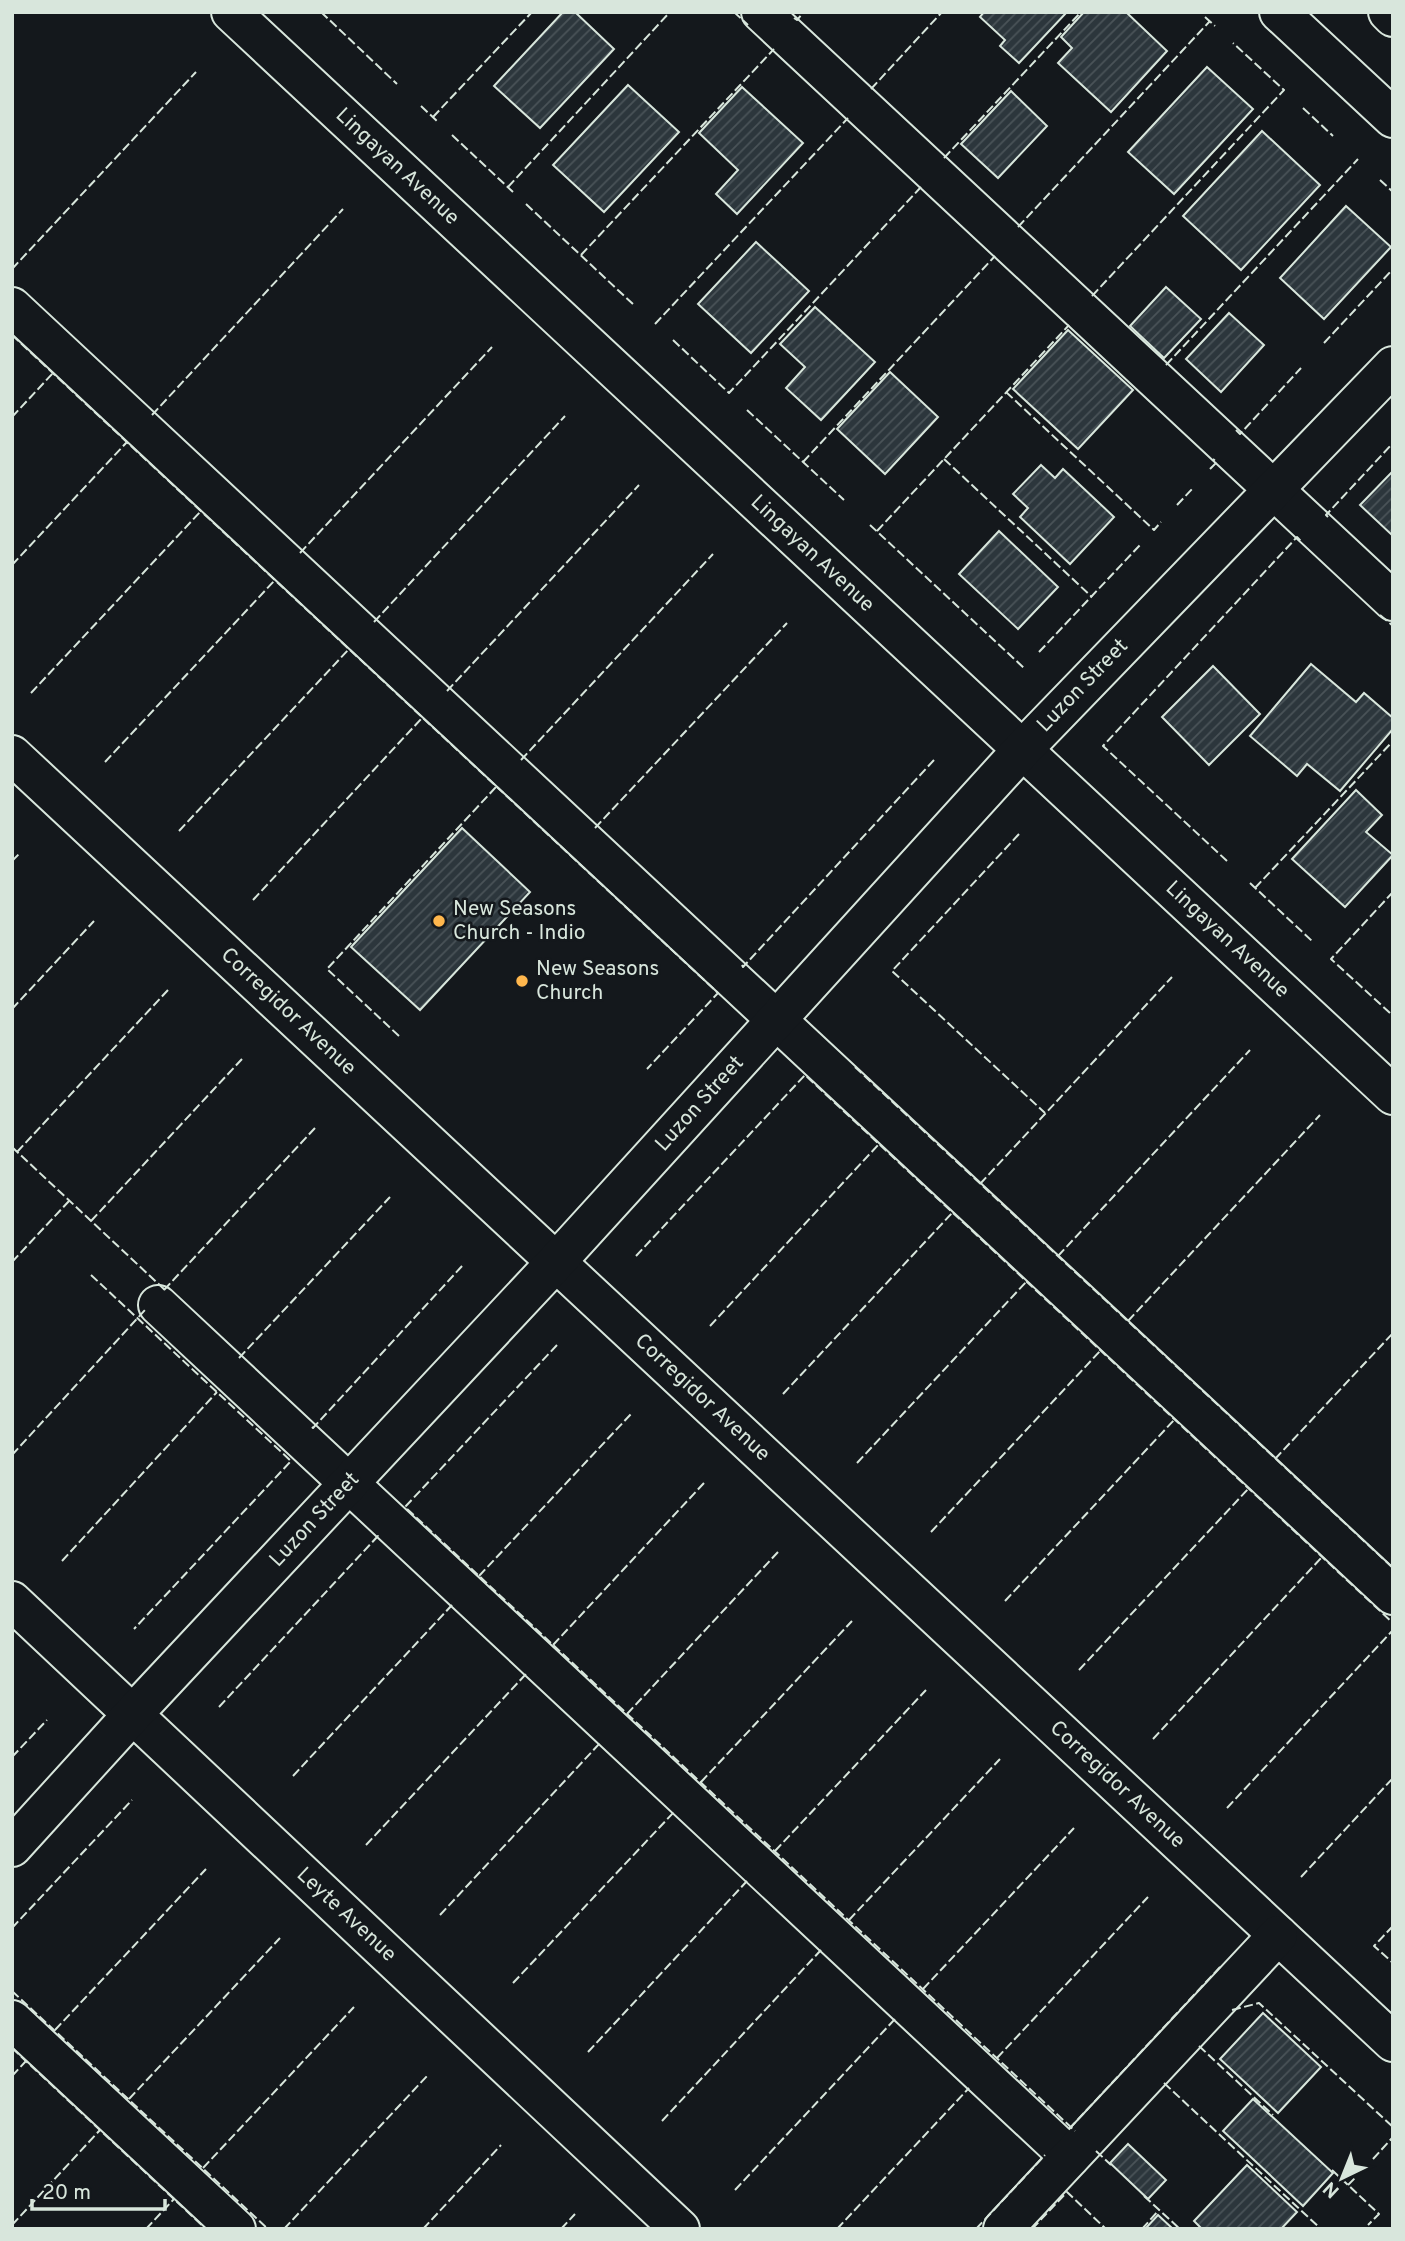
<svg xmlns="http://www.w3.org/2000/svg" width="1405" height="2241" viewBox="0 0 1405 2241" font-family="Overpass,sans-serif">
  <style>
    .building { fill: url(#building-hatch); stroke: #d8e6dc; stroke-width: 2 }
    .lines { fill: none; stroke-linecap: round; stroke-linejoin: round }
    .minor-casing { stroke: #d8e6dc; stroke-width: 42 }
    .major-casing { stroke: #d8e6dc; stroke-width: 42 }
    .minor { stroke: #14181c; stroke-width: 38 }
    .major { stroke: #14181c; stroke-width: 38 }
    .fence { stroke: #d8e6dc; stroke-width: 2; stroke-dasharray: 9 3.5; stroke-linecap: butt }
    .poi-dot { fill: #ffb74d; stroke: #14181c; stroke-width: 2.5 }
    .labels { text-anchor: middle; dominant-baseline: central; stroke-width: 5; stroke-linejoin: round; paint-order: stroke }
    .street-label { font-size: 21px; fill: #d8e6dc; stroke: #14181c }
    .poi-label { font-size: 21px; fill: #d8e6dc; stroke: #14181c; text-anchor: start }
  </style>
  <defs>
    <pattern id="building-hatch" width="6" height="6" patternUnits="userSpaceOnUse" patternTransform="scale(1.75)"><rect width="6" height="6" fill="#2c363c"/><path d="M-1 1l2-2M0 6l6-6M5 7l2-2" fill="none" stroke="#4a5358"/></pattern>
  </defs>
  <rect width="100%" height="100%" fill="#14181c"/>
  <g class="building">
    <polygon points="563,12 575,12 614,49 540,128 494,86"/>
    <polygon points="984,12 1067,12 1019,63 1000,46 1005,40 980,17"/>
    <polygon points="1084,12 1126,12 1167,51 1111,112 1058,63 1072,48 1061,37"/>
    <polygon points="1207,67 1253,109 1174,194 1128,152"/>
    <polygon points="628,85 679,132 604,212 553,165"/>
    <polygon points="742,87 803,143 737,214 716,194 738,170 699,133"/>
    <polygon points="1011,91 1047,126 998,178 961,144"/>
    <polygon points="1262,131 1320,185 1241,270 1183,216"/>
    <polygon points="1346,206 1391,247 1324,319 1280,278"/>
    <polygon points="756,242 809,291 751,353 698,304"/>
    <polygon points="1166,287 1201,319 1164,358 1130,326"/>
    <polygon points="815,307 875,362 821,420 786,388 805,367 780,344"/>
    <polygon points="1229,313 1264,345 1221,392 1186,359"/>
    <polygon points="1068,330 1133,390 1078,449 1013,389"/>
    <polygon points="890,372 938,417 885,474 837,429"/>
    <polygon points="1041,465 1055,478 1063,469 1114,517 1070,564 1020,517 1028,508 1013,494"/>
    <polygon points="1393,471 1393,536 1360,505"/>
    <polygon points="999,531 1058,587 1018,629 959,574"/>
    <polygon points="1311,664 1356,702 1364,693 1393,718 1393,729 1340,791 1307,764 1297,776 1250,736"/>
    <polygon points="1213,666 1260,714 1209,765 1162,717"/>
    <polygon points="1356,790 1382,815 1366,832 1393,855 1345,907 1292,859"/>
    <polygon points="462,828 530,892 420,1010 351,947"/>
    <polygon points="1263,2013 1321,2067 1278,2113 1220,2059"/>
    <polygon points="1253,2099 1333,2173 1303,2206 1223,2131"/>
    <polygon points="1128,2144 1166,2180 1148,2199 1110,2163"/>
    <polygon points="1247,2165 1297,2212 1281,2229 1202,2229 1194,2221"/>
    <polygon points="1158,2215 1173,2229 1145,2229"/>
  </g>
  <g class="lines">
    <g class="minor-casing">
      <g id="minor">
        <polyline points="231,12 1393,1095"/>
        <polyline points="761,12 1393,601"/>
        <polyline points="12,307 1393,1595"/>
        <polyline points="12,755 1393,2042"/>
        <polyline points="158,1305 1070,2157"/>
        <polyline points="12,1601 680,2229"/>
        <polyline points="12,1847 133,1714 556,1262 1022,750 1393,366"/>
        <polyline points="12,2020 236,2229"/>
        <polyline points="1003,2229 1278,1935"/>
      </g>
    </g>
    <g class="major-casing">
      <g id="major">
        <polyline points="1279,12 1393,118"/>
        <polyline points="1388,12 1393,17"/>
      </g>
    </g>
    <use href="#minor" class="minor"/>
    <use href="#major" class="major"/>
    <g class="fence">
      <polyline points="321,12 397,84"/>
      <polyline points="734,12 748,25"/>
      <polyline points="1205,17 1215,26"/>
      <polyline points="794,18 797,20 804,12"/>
      <polyline points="871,89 942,12"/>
      <polyline points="421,106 438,122"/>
      <polyline points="1303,108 1333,136"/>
      <polyline points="433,117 532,12"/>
      <polyline points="452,135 513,192"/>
      <polyline points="944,158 1081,12"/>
      <polyline points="1380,180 1393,192"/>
      <polyline points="508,187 670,12"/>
      <polyline points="526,204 635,306"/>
      <polyline points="1018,227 1210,21"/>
      <polyline points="581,255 774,49"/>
      <polyline points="12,269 196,72"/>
      <polyline points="1092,296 1284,90 1233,43"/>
      <polyline points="655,324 848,118"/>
      <polyline points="12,335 718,993 647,1069"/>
      <polyline points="673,340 729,393 921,187"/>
      <polyline points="1324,343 1393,269"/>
      <polyline points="1166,365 1358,159"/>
      <polyline points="1006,392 1154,530 1161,522"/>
      <polyline points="747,410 844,500"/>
      <polyline points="152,415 343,209"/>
      <polyline points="12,417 53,373"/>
      <polyline points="1236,430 1240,434 1301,368"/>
      <polyline points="944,459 1092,597"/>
      <polyline points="803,462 995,256"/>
      <polyline points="1210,469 1217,462 1213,459"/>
      <polyline points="1177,505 1193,488"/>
      <polyline points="1328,517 1326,515 1393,443"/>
      <polyline points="870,525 1024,668"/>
      <polyline points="877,531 1069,325"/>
      <polyline points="300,553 492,347"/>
      <polyline points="12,565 127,442"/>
      <polyline points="1380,615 1393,626"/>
      <polyline points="374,622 565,416"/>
      <polyline points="1039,652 1140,545"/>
      <polyline points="447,691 639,485"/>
      <polyline points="31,693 201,511"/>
      <polyline points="521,760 713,554"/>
      <polyline points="105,762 275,580"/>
      <polyline points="595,828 787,623"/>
      <polyline points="179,831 349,649"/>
      <polyline points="1019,834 892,971 1045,1113"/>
      <polyline points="12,861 20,853"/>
      <polyline points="1227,861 1103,746 1297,537 1301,541"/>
      <polyline points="1250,883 1312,941"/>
      <polyline points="1255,888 1393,741"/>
      <polyline points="253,900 422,718"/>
      <polyline points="742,965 743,967 934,760"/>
      <polyline points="12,1009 94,921"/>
      <polyline points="1390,1013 1331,959 1393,892"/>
      <polyline points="399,1036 327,969 496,787"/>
      <polyline points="855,1067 1393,1568"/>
      <polyline points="12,1147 166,1291"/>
      <polyline points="17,1152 168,990"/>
      <polyline points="980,1184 1172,977"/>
      <polyline points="91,1221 242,1059"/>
      <polyline points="636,1256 805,1075 1393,1623"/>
      <polyline points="1058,1256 1250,1050"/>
      <polyline points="12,1262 69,1201"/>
      <polyline points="91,1275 291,1461 134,1629"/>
      <polyline points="164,1290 315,1128"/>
      <polyline points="1128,1321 1320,1115"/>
      <polyline points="710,1326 879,1144"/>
      <polyline points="557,1345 405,1507 1075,2131"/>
      <polyline points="239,1358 390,1197"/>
      <polyline points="783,1394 953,1212"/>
      <polyline points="312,1427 313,1428 463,1265"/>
      <polyline points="12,1455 145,1310"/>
      <polyline points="1275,1459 1393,1333"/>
      <polyline points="857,1463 1027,1281"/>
      <polyline points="931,1532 1101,1350"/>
      <polyline points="62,1561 217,1392"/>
      <polyline points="479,1576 631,1414"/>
      <polyline points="1005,1601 1175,1419"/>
      <polyline points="553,1645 704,1483"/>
      <polyline points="1079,1670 1249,1488"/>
      <polyline points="219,1707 378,1536 381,1538"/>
      <polyline points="627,1714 778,1552"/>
      <polyline points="1153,1739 1322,1557"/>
      <polyline points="12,1757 47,1720"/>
      <polyline points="293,1776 452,1605"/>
      <polyline points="701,1782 852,1621"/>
      <polyline points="1227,1808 1393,1630"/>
      <polyline points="366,1845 526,1674"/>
      <polyline points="775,1851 926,1690"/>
      <polyline points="1301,1877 1393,1778"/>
      <polyline points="440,1915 600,1743"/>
      <polyline points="849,1920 1000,1759"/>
      <polyline points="1393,1926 1374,1946 1393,1963"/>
      <polyline points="12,1928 132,1800"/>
      <polyline points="513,1983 674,1812"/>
      <polyline points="923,1989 1074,1828"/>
      <polyline points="12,1991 268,2229"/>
      <polyline points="1232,2010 1259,2003 1393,2127"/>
      <polyline points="55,2030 206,1869"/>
      <polyline points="1199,2046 1273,2115"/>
      <polyline points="12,2048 206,2229"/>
      <polyline points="588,2052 747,1881"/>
      <polyline points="997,2058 1148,1897"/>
      <polyline points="12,2076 26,2061"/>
      <polyline points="1164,2083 1321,2229"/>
      <polyline points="129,2099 280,1938"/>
      <polyline points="662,2121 821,1950"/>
      <polyline points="1069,2129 1221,1966"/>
      <polyline points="1096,2151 1111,2165"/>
      <polyline points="1373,2159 1393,2137"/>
      <polyline points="203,2168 354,2007"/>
      <polyline points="1332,2170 1379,2214 1368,2225"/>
      <polyline points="1348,2185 1356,2177"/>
      <polyline points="735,2190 895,2019"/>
      <polyline points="1144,2196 1180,2229"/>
      <polyline points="12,2225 100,2130"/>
      <polyline points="146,2229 174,2199"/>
      <polyline points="284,2229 427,2076"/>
      <polyline points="423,2229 501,2145"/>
      <polyline points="561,2229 575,2214"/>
      <polyline points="837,2229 969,2088"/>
      <polyline points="976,2229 1045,2155"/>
      <polyline points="1032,2229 1067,2192 1106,2229"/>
      <polyline points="1142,2229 1159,2210"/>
    </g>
  </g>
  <g class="poi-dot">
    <circle cx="439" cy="921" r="7"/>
    <circle cx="522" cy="981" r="7"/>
  </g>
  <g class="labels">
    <g class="street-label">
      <text transform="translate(397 167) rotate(43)">Lingayan Avenue</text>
      <text transform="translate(812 554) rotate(43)">Lingayan Avenue</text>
      <text transform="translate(1083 686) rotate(-46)">Luzon Street</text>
      <text transform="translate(1227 940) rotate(43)">Lingayan Avenue</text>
      <text transform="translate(288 1012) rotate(43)">Corregidor Avenue</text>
      <text transform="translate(700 1104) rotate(-48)">Luzon Street</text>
      <text transform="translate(702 1398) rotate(43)">Corregidor Avenue</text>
      <text transform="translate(315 1520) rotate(-47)">Luzon Street</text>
      <text transform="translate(1117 1785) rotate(43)">Corregidor Avenue</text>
      <text transform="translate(346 1915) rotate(43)">Leyte Avenue</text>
    </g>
    <g class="poi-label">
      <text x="453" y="909">New Seasons<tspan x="453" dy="24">Church - Indio</tspan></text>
      <text x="536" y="969">New Seasons<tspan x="536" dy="24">Church</tspan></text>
    </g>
  </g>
  <rect width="1405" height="2241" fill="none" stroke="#d8e6dc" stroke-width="28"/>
  <g transform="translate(1342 2178) rotate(223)" stroke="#14181c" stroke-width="5" paint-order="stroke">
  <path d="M0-5L12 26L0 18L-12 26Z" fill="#d8e6dc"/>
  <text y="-10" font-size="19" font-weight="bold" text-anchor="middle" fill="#d8e6dc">N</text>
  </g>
  <path d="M32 2199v10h133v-10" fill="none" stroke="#d8e6dc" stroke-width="3.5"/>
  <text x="42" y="2199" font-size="21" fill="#d8e6dc" stroke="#14181c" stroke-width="5" paint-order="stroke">20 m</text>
</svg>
